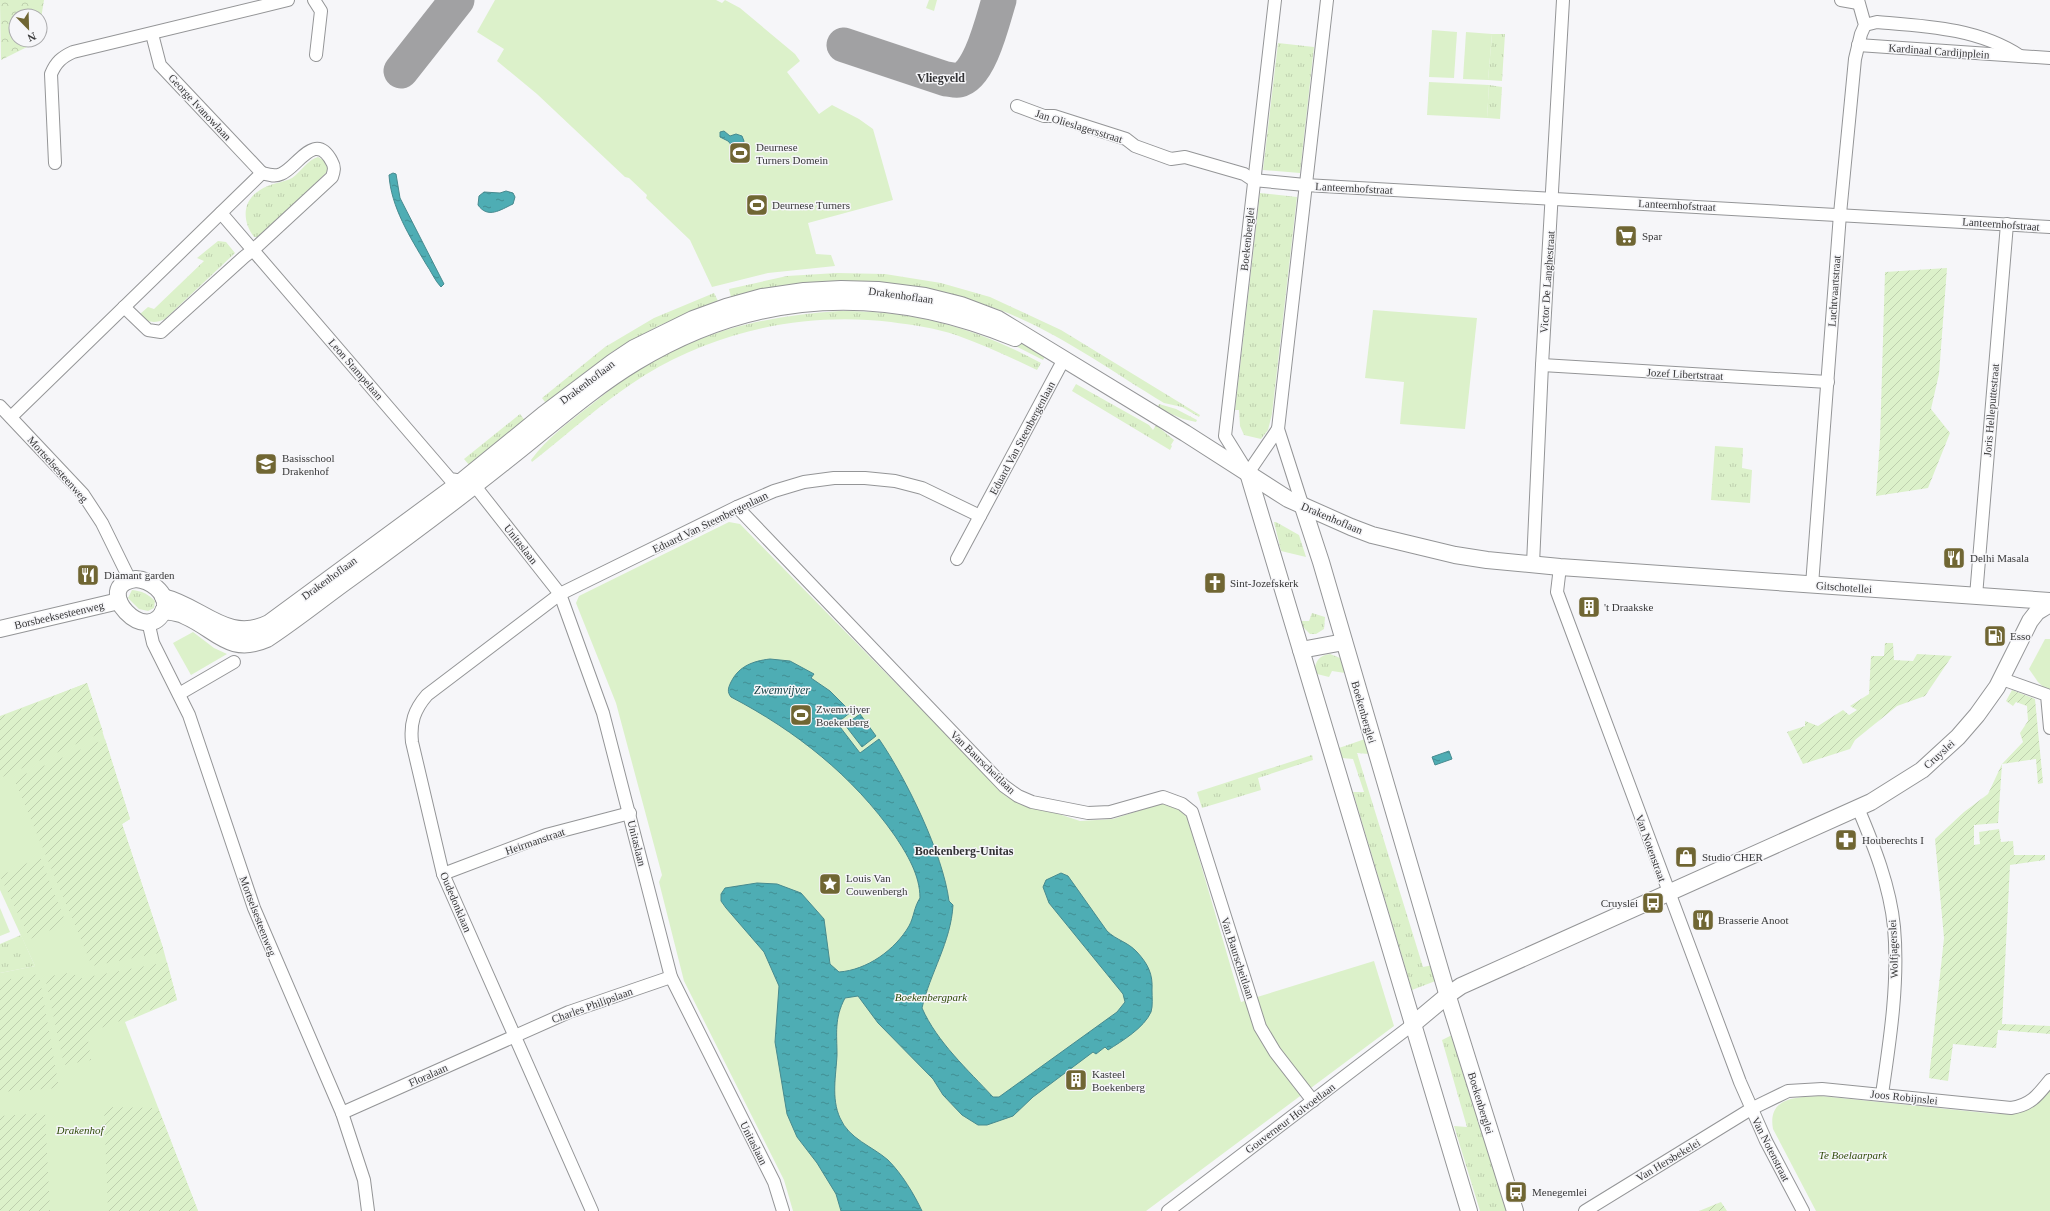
<svg xmlns="http://www.w3.org/2000/svg" width="2050" height="1211" viewBox="0 0 2050 1211" font-family="'Times New Roman',serif">
  <style>
    .grass { fill: url(#grass-tufts) }
    .forest { fill: url(#forest-crowns) }
    .park { fill: #dcf1ca }
    .garden { fill: url(#garden-furrows) }
    .water { fill: url(#water-ripples); stroke: #478a8f }
    .lines { fill: none; stroke-linecap: round; stroke-linejoin: round }
    .taxiway { stroke: #a1a1a3; stroke-width: 35 }
    .minor-casing { stroke: #949597; stroke-width: 14 }
    .tertiary-casing { stroke: #949597; stroke-width: 18 }
    .minor { stroke: #fff; stroke-width: 12 }
    .tertiary { stroke: #fff; stroke-width: 16 }
    .labels { text-anchor: middle; dominant-baseline: central; stroke-width: 3; stroke-linejoin: round; paint-order: stroke }
    .street-label { font-size: 11px; fill: #383839; stroke: #f6f6f9 }
    .poi-label { font-size: 11px; fill: #383839; stroke: #f6f6f9; text-anchor: start }
    .park-label { font-size: 11px; font-style: italic; fill: #304b09; stroke: #f6f6f9 }
    .neighbourhood-label { font-size: 12px; font-weight: bold; fill: #323234; stroke: #f6f6f9 }
    .water-label { font-size: 12px; font-style: italic; fill: #174347; stroke: #f6f6f9 }
  </style>
  <defs>
    <pattern id="grass-tufts" width="24" height="20" patternUnits="userSpaceOnUse"><rect width="24" height="20" fill="#dcf1ca"/><path d="M3 7l-1-3M5 7V3M7 7l1-3M15 17l-1-3M17 17v-4M19 17l1-3" fill="none" stroke="#becfae"/></pattern>
    <pattern id="forest-crowns" width="20" height="18" patternUnits="userSpaceOnUse"><rect width="20" height="18" fill="#dcf1ca"/><path d="M2 6a3 3 0 1 1 6 0M12 15a3 3 0 1 1 6 0" fill="none" stroke="#becfae"/></pattern>
    <pattern id="garden-furrows" width="10" height="10" patternUnits="userSpaceOnUse"><rect width="10" height="10" fill="#dcf1ca"/><path d="M-1 1l2-2M0 10L10 0M9 11l2-2" fill="none" stroke="#becfae"/></pattern>
    <pattern id="water-ripples" width="26" height="14" patternUnits="userSpaceOnUse"><rect width="26" height="14" fill="#4eadb4"/><path d="M2 4q2-2 4 0t4 0M15 11q2-2 4 0t4 0" fill="none" stroke="#428e93"/></pattern>
  </defs>
  <rect width="100%" height="100%" fill="#f6f6f9"/>
  <g class="grass">
    <polygon points="929,0 937,0 934,11 926,8"/>
    <polygon points="1492,34 1505,34 1502,81 1488,80"/>
    <polygon points="1278,43 1314,47 1300,173 1263,170"/>
    <polygon points="1489,85 1502,87 1500,119 1487,118"/>
    <path d="M318,157L325,161L328,169L326,173L260,237H254C242,221 242,201 260,190C270,183 282,183 292,178C301,172 307,160 318,157Z"/>
    <polygon points="1260,193 1297,197 1272,414 1268,430 1261,439 1244,435 1240,426 1239,410 1235,410"/>
    <path d="M218,241L226,242L235,253L165,319C154,324 148,323 140,314L148,307L154,309L204,261L197,258Z"/>
    <path d="M837,273L885,274L941,283L990,297L1061,330L1200,415L1199,417L1182,407L1164,403C1111,371 1058,332 1000,310C912,276 822,275 731,297L729,289L787,276Z"/>
    <polygon points="714,293 718,301 658,326 612,352 548,406 542,398 605,347 654,318"/>
    <path d="M840,311C913,310 977,328 1041,363L1037,370C1010,357 984,345 956,335C935,328 913,325 891,322C805,312 719,330 645,375C605,400 569,433 532,462L531,460C547,438 569,422 591,405C604,395 616,384 630,375C696,332 762,316 840,311Z"/>
    <polygon points="1009,337 1045,356 1043,360 1006,341"/>
    <polygon points="1076,384 1149,425 1153,430 1156,425 1174,440 1171,445 1172,446 1170,450 1072,391"/>
    <polygon points="1159,404 1176,409 1197,420 1196,422 1183,419 1157,408"/>
    <polygon points="520,414 526,422 470,466 464,459"/>
    <polygon points="1715,446 1743,448 1742,468 1752,470 1750,503 1711,500"/>
    <polygon points="1274,522 1276,522 1299,535 1306,557 1281,551"/>
    <path d="M132,590C142,591 148,594 155,601L154,608L148,611L139,609L128,598Z"/>
    <polygon points="1312,613 1325,617 1324,629 1316,634 1310,634 1302,626 1302,621 1309,621"/>
    <path d="M1330,654L1340,658L1345,673L1332,671L1329,677L1317,674L1315,667C1317,658 1322,655 1330,654Z"/>
    <polygon points="1365,739 1369,754 1357,753 1423,967 1433,965 1438,980 1412,990 1353,792 1364,792 1353,759 1342,758 1339,748"/>
    <polygon points="1312,755 1313,760 1258,778 1261,790 1202,808 1197,792"/>
    <polygon points="21,935 35,966 0,973 0,944"/>
    <polygon points="1456,1033 1511,1211 1480,1211 1454,1126 1467,1127 1442,1040"/>
  </g>
  <polygon class="forest" points="0,0 44,0 40,25 40,16 16,16 16,40 33,40 27,47 1,60"/>
  <g class="park">
    <polygon points="495,0 716,0 722,3 725,0 740,8 795,54 800,61 787,72 819,114 832,105 859,119 873,129 893,200 808,223 816,254 831,255 835,266 768,273 712,287 690,240 646,198 647,195 629,178 625,177 537,94 497,61 504,49 477,32"/>
    <polygon points="1432,30 1457,32 1454,78 1429,77"/>
    <polygon points="1466,32 1492,34 1488,80 1463,79"/>
    <polygon points="1429,82 1489,85 1487,118 1427,115"/>
    <polygon points="1373,310 1477,318 1465,429 1400,424 1404,382 1365,378"/>
    <polygon points="729,522 740,524 1007,797 1080,821 1113,819 1163,803 1172,805 1180,810 1187,817 1241,1002 1374,961 1394,1026 1146,1211 793,1211 784,1180 684,981 659,882 662,875 616,703 576,603 579,596"/>
    <polygon points="193,632 214,648 227,654 191,675 173,643"/>
    <polygon points="2045,639 2050,639 2050,693 2038,682 2029,669"/>
    <polygon points="87,683 130,819 122,824 163,948 177,1000 125,1022 198,1211 0,1211 0,973 35,966 0,890 0,716"/>
    <polygon points="0,908 10,932 0,936"/>
    <path d="M2050,1088V1211H1816L1773,1129C1767,1096 1799,1097 1821,1096L1996,1114C2024,1113 2032,1110 2050,1088Z"/>
  </g>
  <g class="garden">
    <polygon points="1947,268 1939,374 1931,409 1950,433 1928,488 1876,496 1880,440 1885,272"/>
    <polygon points="1885,643 1893,643 1894,660 1913,661 1917,654 1952,656 1925,696 1897,706 1855,740 1850,749 1803,764 1787,732 1805,726 1805,721 1818,726 1843,710 1849,715 1857,710 1850,706 1869,694 1871,656 1884,656"/>
    <polygon points="87,683 103,732 0,778 0,717"/>
    <polygon points="2012,690 2035,699 2043,783 2038,784 2036,759 2002,764 1998,823 1974,825 1974,845 1980,844 1979,832 1999,829 2001,842 2013,841 2014,855 2045,855 2045,860 2010,865 2002,1024 2050,1026 2050,1034 1998,1030 1996,1048 1953,1044 1948,1081 1929,1078 1944,938 1935,839 1964,812 1988,794 2002,764 2023,742 2020,733 2028,721 2027,706 2016,702 2013,706 2006,701"/>
    <polygon points="105,739 130,819 122,824 163,948 159,953 92,966 14,779"/>
    <polygon points="40,857 66,923 30,939 0,876"/>
    <polygon points="167,962 177,1000 87,1033 91,1060 64,1065 45,977 74,972 77,979"/>
    <polygon points="39,974 59,1088 0,1092 0,981"/>
    <polygon points="104,1107 158,1108 198,1211 108,1211"/>
    <polygon points="45,1113 50,1211 0,1211 0,1116"/>
    <polygon points="1721,1202 1727,1211 1699,1211"/>
  </g>
  <g class="water">
    <polygon points="724,131 730,136 736,134 742,136 744,141 743,145 738,148 734,148 728,141 720,137 720,132"/>
    <path d="M393,173L396,174L400,198L444,284L441,287C435,281 431,271 426,264C410,237 391,207 389,175Z"/>
    <path d="M506,191L513,193L515,197L513,204C500,210 488,219 478,205L479,196L484,192L500,193Z"/>
    <path d="M770,659L790,661L814,674L811,678L830,691L851,712L837,723L860,753L879,739C906,778 943,854 949,901L953,905C951,942 930,973 922,1008C937,1042 968,1070 993,1097H999L1117,1012L1125,1002L1123,994L1049,903L1043,887L1046,880L1061,873L1068,876L1107,931C1116,940 1128,942 1137,952C1148,964 1153,974 1152,990C1152,997 1153,1006 1151,1012C1144,1028 1122,1041 1108,1050L1105,1047L1096,1054L1093,1052L1033,1097L1013,1116L987,1125H978L962,1115L943,1095L933,1079L878,1023L858,996L845,998C834,1019 837,1033 837,1055C836,1076 831,1098 840,1118C849,1139 872,1146 888,1160C902,1174 914,1194 922,1211H841L836,1194L817,1163L797,1137L787,1114L775,1042L779,986L764,952L726,908L721,901V894L725,888L757,883L777,884L801,893L824,919L830,964L839,972C867,970 895,950 909,926C914,917 914,907 920,898C920,875 907,854 895,836C853,776 796,731 731,697C727,692 728,688 731,682C739,666 753,661 770,659Z"/>
    <polygon points="860,714 876,736 862,747 845,725"/>
    <polygon points="1449,751 1452,759 1435,765 1432,757"/>
  </g>
  <g class="lines">
    <g class="taxiway">
      <path d="M844,45L946,79C950,79 955,81 959,80C980,76 993,19 999,0"/>
      <polyline points="401,71 457,0"/>
    </g>
    <g class="minor-casing">
      <g id="minor">
        <polyline points="314,0 321,11 316,55"/>
        <polyline points="1275,0 1225,436 1248,473 1278,429"/>
        <polyline points="1841,0 1858,3"/>
        <path d="M1865,25L1877,22C1925,26 1978,28 2020,56"/>
        <polyline points="152,34 160,65 262,173"/>
        <polyline points="1858,45 2050,58"/>
        <polyline points="1017,106 1044,116 1054,116 1126,139 1135,146 1171,159 1185,157 1244,174 1253,180 1305,185 2050,227"/>
        <path d="M55,163L51,74C56,62 62,57 73,52L288,0"/>
        <polyline points="221,213 450,479 462,481"/>
        <path d="M124,307L148,330L161,332L244,257L253,250L332,177C334,171 335,167 332,162C315,129 297,168 281,174C275,177 269,175 262,173"/>
        <polyline points="1542,365 1828,382"/>
        <polyline points="0,406 83,494 102,523 130,580"/>
        <polyline points="11,417 262,173"/>
        <polyline points="475,486 560,594 603,713 671,977 774,1182 783,1211"/>
        <polyline points="737,507 1004,786 1018,796 1032,802 1088,813 1110,812 1163,797 1182,804 1192,812 1260,1027 1275,1052 1313,1101"/>
        <polyline points="1303,507 1278,429 1327,0"/>
        <polyline points="957,559 1064,359"/>
        <polyline points="1533,564 1542,365 1563,0"/>
        <polyline points="1560,567 1557,592 1740,1082 1766,1141 1803,1211"/>
        <polyline points="1812,585 1840,214 1855,59 1861,34 1865,25 1858,0"/>
        <polyline points="1976,596 2007,224"/>
        <polyline points="148,621 153,643 189,715 254,908 342,1113 364,1180 368,1211"/>
        <polyline points="2002,679 2047,695 2050,728"/>
        <polyline points="179,694 234,662"/>
        <path d="M1858,808C1874,846 1890,886 1894,927C1899,982 1890,1040 1882,1094"/>
        <polyline points="443,874 546,835 630,813"/>
        <polyline points="342,1113 569,1012 671,977"/>
        <path d="M592,1211L443,874L412,742C410,723 414,710 427,695L560,594L737,507L774,491L804,482L834,478H865L895,481L922,488L980,516"/>
        <polyline points="1168,1211 1412,1025"/>
        <path d="M1585,1211L1751,1109L1788,1091L1822,1089L2011,1108C2031,1105 2038,1095 2050,1080"/>
      </g>
    </g>
    <g class="tertiary-casing">
      <g id="tertiary">
        <polyline points="1248,473 1469,1211"/>
        <polyline points="1303,507 1321,562 1449,1000 1515,1211"/>
        <path d="M136,579C150,580 167,592 165,608C148,651 88,585 136,579Z"/>
        <path d="M163,597C202,606 227,644 269,623L462,481L543,415L613,362L634,348L693,319L726,307L762,297L804,291L841,289L878,290L925,296L961,305L998,319L1185,433L1288,499L1351,527L1372,535L1455,555L1487,560L1560,567L2050,601"/>
        <path d="M163,611C170,612 178,612 185,616C216,629 229,656 267,639C296,620 323,598 351,578C402,541 453,503 502,464C546,430 588,391 636,362C758,288 884,284 1015,338"/>
        <polyline points="0,629 119,601"/>
        <polyline points="1301,650 1344,642"/>
        <polyline points="1412,1025 1448,995 1461,986 1871,802 1922,770 1958,737 1977,715 1997,687 2030,621 2037,612 2050,604"/>
      </g>
    </g>
    <use href="#minor" class="minor"/>
    <use href="#tertiary" class="tertiary"/>
  </g>
  <defs>
    <g id="stadium-square" transform="scale(1.15)"><rect x="-9" y="-9" width="18" height="18" rx="4" fill="#706633" stroke="#f6f6f9"/><path d="M0-5a6.5 5 0 1 0 0 10a6.5 5 0 1 0 0-10ZM-3.5-1.8h7v3.6h-7Z" fill="#fff"/></g>
    <g id="supermarket-square" transform="scale(1.15)"><rect x="-9" y="-9" width="18" height="18" rx="4" fill="#706633" stroke="#f6f6f9"/><path d="M-6-5.5h2.5l.6 2H6L4.5 2H-2.5L-4.4-4H-6ZM-1.5 3.2a1.3 1.3 0 1 0 .1 0ZM3 3.2a1.3 1.3 0 1 0 .1 0Z" fill="#fff"/></g>
    <g id="school-square" transform="scale(1.15)"><rect x="-9" y="-9" width="18" height="18" rx="4" fill="#706633" stroke="#f6f6f9"/><path d="M0-5L7-2L0 1L-7-2ZM-4 1L0 2.5L4 1V4Q0 6-4 4Z" fill="#fff"/></g>
    <g id="restaurant-square" transform="scale(1.15)"><rect x="-9" y="-9" width="18" height="18" rx="4" fill="#706633" stroke="#f6f6f9"/><path d="M-5-6h1v4h1v-4h1v4h1v-4h1v5L-1.5 .5V6h-2V.5L-5-1ZM5-6V6H3V1.5H1.5Q1.5-4 5-6Z" fill="#fff"/></g>
    <g id="church-square" transform="scale(1.15)"><rect x="-9" y="-9" width="18" height="18" rx="4" fill="#706633" stroke="#f6f6f9"/><path d="M-1.2-6h2.4v3.5h3.3v2.4h-3.3V6h-2.4V-.1h-3.3v-2.4h3.3Z" fill="#fff"/></g>
    <g id="building-square" transform="scale(1.15)"><rect x="-9" y="-9" width="18" height="18" rx="4" fill="#706633" stroke="#f6f6f9"/><path d="M-4-6H4V6H1V3H-1V6H-4ZM-2.5-4.3h1.7v1.8h-1.7ZM.8-4.3h1.7v1.8H.8ZM-2.5-1h1.7V.8h-1.7ZM.8-1h1.7V.8H.8Z" fill="#fff"/></g>
    <g id="fuel-square" transform="scale(1.15)"><rect x="-9" y="-9" width="18" height="18" rx="4" fill="#706633" stroke="#f6f6f9"/><path d="M-5.5-6h7V0h2V4h1.3V-2.5L3-4.5l.8-.8L6-3V5H2.5V1h-1V6h-7ZM-4.2-4.7v3.2H.2V-4.7Z" fill="#fff"/></g>
    <g id="pharmacy-square" transform="scale(1.15)"><rect x="-9" y="-9" width="18" height="18" rx="4" fill="#706633" stroke="#f6f6f9"/><path d="M-2-6h4v4h4v4h-4v4h-4v-4h-4v-4h4Z" fill="#fff"/></g>
    <g id="shop-square" transform="scale(1.15)"><rect x="-9" y="-9" width="18" height="18" rx="4" fill="#706633" stroke="#f6f6f9"/><path d="M-5-2.5h2.3a2.7 3.5 0 0 1 5.4 0H5L5.5 6h-11ZM-1.5-2.5h3a1.5 2.3 0 0 0-3 0Z" fill="#fff"/></g>
    <g id="sight-square" transform="scale(1.15)"><rect x="-9" y="-9" width="18" height="18" rx="4" fill="#706633" stroke="#f6f6f9"/><path d="M0-6L1.8-2.2L6-1.7L2.9 1.2L3.7 5.4L0 3.3L-3.7 5.4L-2.9 1.2L-6-1.7L-1.8-2.2Z" fill="#fff"/></g>
    <g id="bus-square" transform="scale(1.15)"><rect x="-9" y="-9" width="18" height="18" rx="4" fill="#706633" stroke="#f6f6f9"/><path d="M-5-6H5V4H4V6H2V4H-2V6H-4V4H-5ZM-3.5-4V0h7V-4ZM-3.5 1.2v1.5H-2V1.2ZM2 1.2v1.5H3.5V1.2Z" fill="#fff"/></g>
  </defs>
  <g fill-rule="evenodd">
    <use href="#stadium-square" x="740" y="153"/>
    <use href="#stadium-square" x="757" y="205"/>
    <use href="#supermarket-square" x="1626" y="236"/>
    <use href="#school-square" x="266" y="464"/>
    <use href="#restaurant-square" x="1954" y="558"/>
    <use href="#restaurant-square" x="88" y="575"/>
    <use href="#church-square" x="1215" y="583"/>
    <use href="#building-square" x="1589" y="607"/>
    <use href="#fuel-square" x="1995" y="636"/>
    <use href="#stadium-square" x="801" y="715"/>
    <use href="#pharmacy-square" x="1846" y="840"/>
    <use href="#shop-square" x="1686" y="857"/>
    <use href="#sight-square" x="830" y="884"/>
    <use href="#bus-square" x="1653" y="903"/>
    <use href="#restaurant-square" x="1703" y="920"/>
    <use href="#building-square" x="1076" y="1080"/>
    <use href="#bus-square" x="1516" y="1192"/>
  </g>
  <g class="labels">
    <g class="street-label">
      <text transform="translate(1939 51) rotate(4)">Kardinaal Cardijnplein</text>
      <text transform="translate(200 107) rotate(47)">George Ivanowlaan</text>
      <text transform="translate(1079 126) rotate(17)">Jan Olieslagersstraat</text>
      <text transform="translate(1354 188) rotate(3)">Lanteernhofstraat</text>
      <text transform="translate(1677 205) rotate(3)">Lanteernhofstraat</text>
      <text transform="translate(2001 224) rotate(4)">Lanteernhofstraat</text>
      <text transform="translate(1247 239) rotate(-84)">Boekenberglei</text>
      <text transform="translate(1547 282) rotate(-86)">Victor De Langhestraat</text>
      <text transform="translate(1834 291) rotate(-86)">Luchtvaartstraat</text>
      <text transform="translate(901 295) rotate(8)">Drakenhoflaan</text>
      <text transform="translate(356 369) rotate(49)">Leon Stampelaan</text>
      <text transform="translate(1685 374) rotate(3)">Jozef Libertstraat</text>
      <text transform="translate(587 382) rotate(-37)">Drakenhoflaan</text>
      <text transform="translate(1991 410) rotate(-85)">Joris Helleputtestraat</text>
      <text transform="translate(1022 438) rotate(-62)">Eduard Van Steenbergenlaan</text>
      <text transform="translate(58 469) rotate(48)">Mortselsesteenweg</text>
      <text transform="translate(1332 518) rotate(23)">Drakenhoflaan</text>
      <text transform="translate(710 522) rotate(-26)">Eduard Van Steenbergenlaan</text>
      <text transform="translate(521 544) rotate(52)">Unitaslaan</text>
      <text transform="translate(329 578) rotate(-36)">Drakenhoflaan</text>
      <text transform="translate(1844 587) rotate(4)">Gitschotellei</text>
      <text transform="translate(59 615) rotate(-13)">Borsbeeksesteenweg</text>
      <text transform="translate(1364 712) rotate(74)">Boekenberglei</text>
      <text transform="translate(1939 754) rotate(-42)">Cruyslei</text>
      <text transform="translate(983 762) rotate(44)">Van Baurscheitlaan</text>
      <text transform="translate(535 841) rotate(-19)">Heirmanstraat</text>
      <text transform="translate(637 843) rotate(76)">Unitaslaan</text>
      <text transform="translate(1651 848) rotate(70)">Van Notenstraat</text>
      <text transform="translate(456 902) rotate(67)">Oudedonklaan</text>
      <text transform="translate(258 916) rotate(69)">Mortselsesteenweg</text>
      <text transform="translate(1893 949) rotate(-92)">Wolfjagerslei</text>
      <text transform="translate(1238 958) rotate(72)">Van Baurscheitlaan</text>
      <text transform="translate(592 1005) rotate(-20)">Charles Philipslaan</text>
      <text transform="translate(428 1075) rotate(-24)">Floralaan</text>
      <text transform="translate(1904 1097) rotate(6)">Joos Robijnslei</text>
      <text transform="translate(1481 1103) rotate(73)">Boekenberglei</text>
      <text transform="translate(1290 1118) rotate(-37)">Gouverneur Holvoetlaan</text>
      <text transform="translate(754 1143) rotate(63)">Unitaslaan</text>
      <text transform="translate(1771 1149) rotate(63)">Van Notenstraat</text>
      <text transform="translate(1668 1160) rotate(-31)">Van Hersbekelei</text>
    </g>
    <g class="poi-label">
      <text x="756" y="147">Deurnese<tspan x="756" dy="13">Turners Domein</tspan></text>
      <text x="772" y="205">Deurnese Turners</text>
      <text x="1642" y="236">Spar</text>
      <text x="282" y="458">Basisschool<tspan x="282" dy="13">Drakenhof</tspan></text>
      <text x="1970" y="558">Delhi Masala</text>
      <text x="104" y="575">Diamant garden</text>
      <text x="1230" y="583">Sint-Jozefskerk</text>
      <text x="1604" y="607">'t Draakske</text>
      <text x="2010" y="636">Esso</text>
      <text x="816" y="709">Zwemvijver<tspan x="816" dy="13">Boekenberg</tspan></text>
      <text x="1862" y="840">Houberechts I</text>
      <text x="1702" y="857">Studio CHER</text>
      <text x="846" y="878">Louis Van<tspan x="846" dy="13">Couwenbergh</tspan></text>
      <text x="1638" y="903" text-anchor="end">Cruyslei</text>
      <text x="1718" y="920">Brasserie Anoot</text>
      <text x="1092" y="1074">Kasteel<tspan x="1092" dy="13">Boekenberg</tspan></text>
      <text x="1532" y="1192">Menegemlei</text>
    </g>
    <g class="park-label">
      <text x="931" y="997">Boekenbergpark</text>
      <text x="80" y="1130">Drakenhof</text>
      <text x="1853" y="1155">Te Boelaarpark</text>
    </g>
    <g class="neighbourhood-label">
      <text x="941" y="78">Vliegveld</text>
      <text x="964" y="851">Boekenberg-Unitas</text>
    </g>
    <g class="water-label">
      <text x="782" y="690">Zwemvijver</text>
    </g>
  </g>
  <g transform="translate(28 28) rotate(157)"><circle r="19" fill="#f6f6f9" stroke="#aaaaac"/>
  <path d="M0-3L7 15L0 10L-7 15Z" fill="#706633"/>
  <text y="-6" font-size="11" font-weight="bold" text-anchor="middle" fill="#383839">N</text>
  </g>
</svg>
